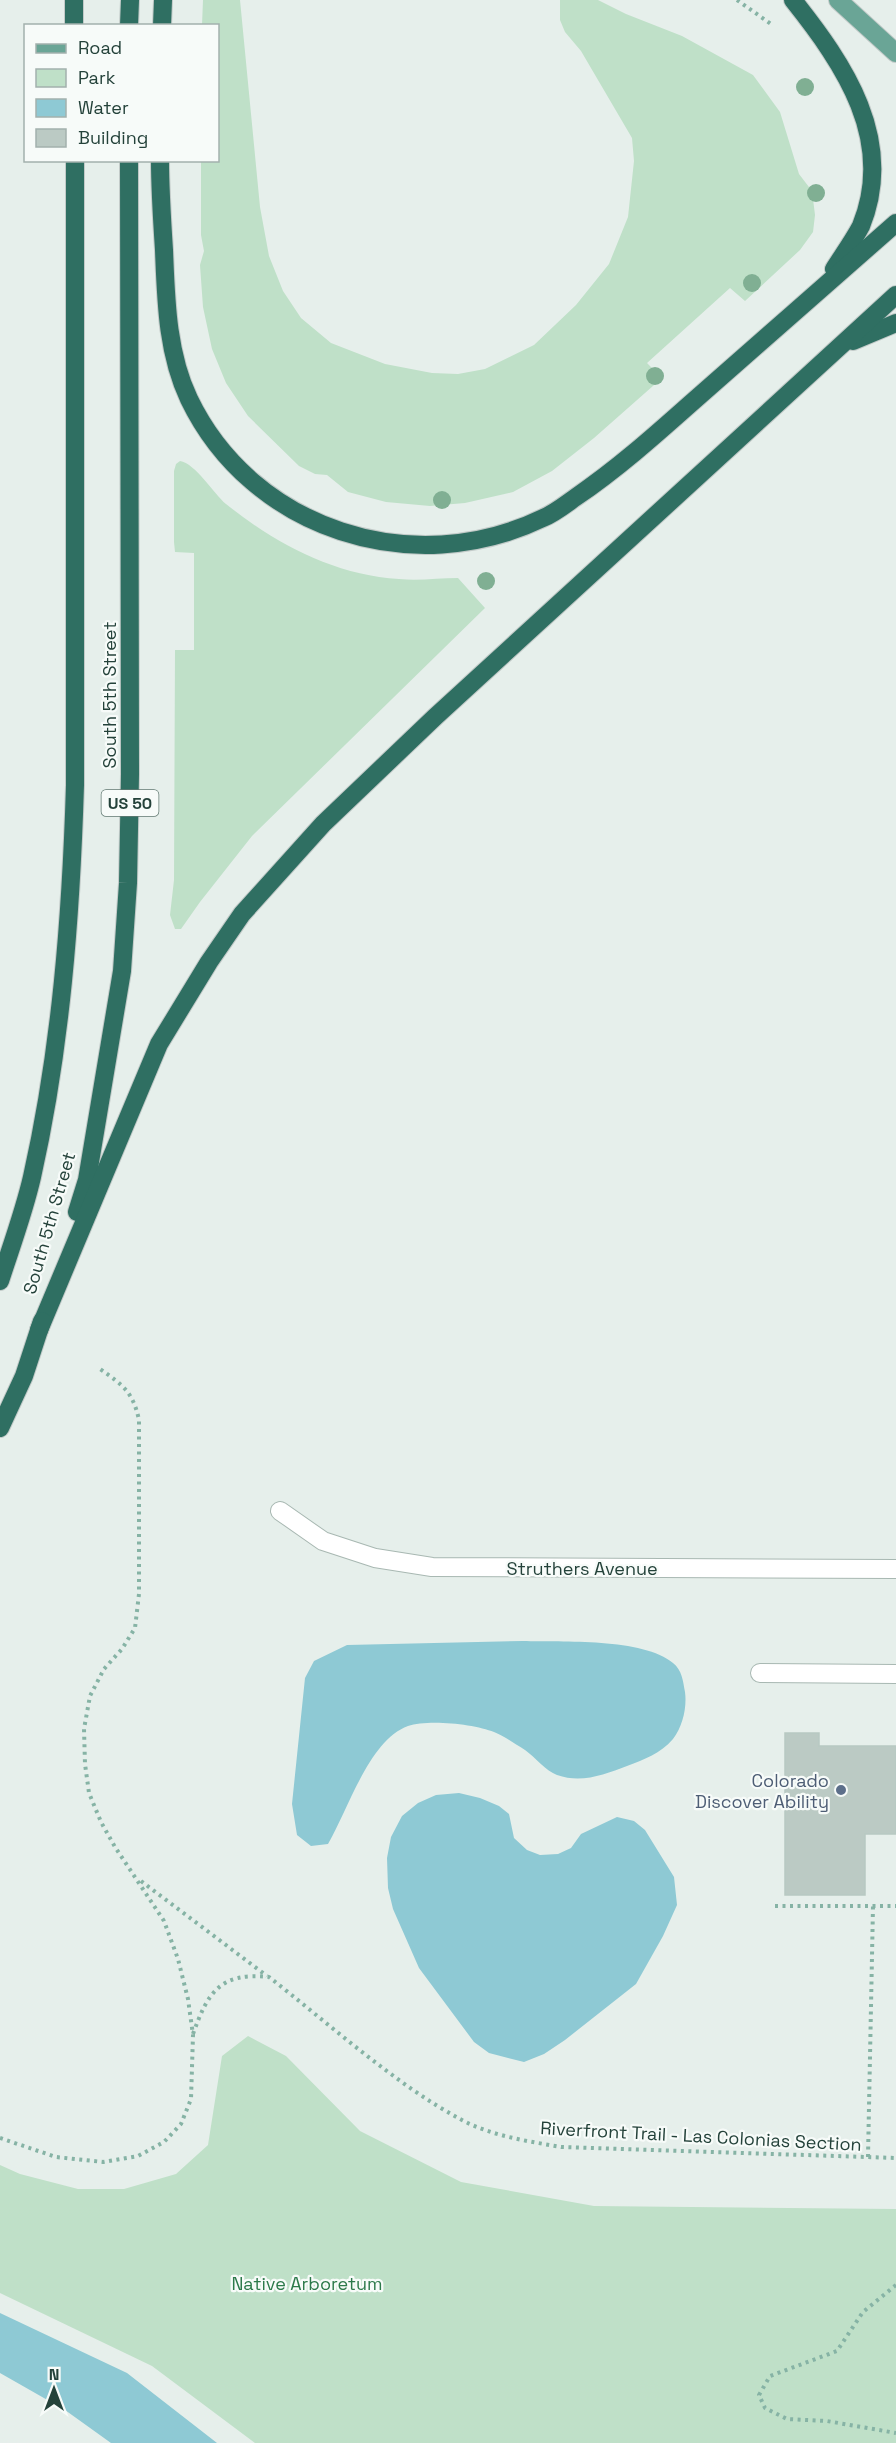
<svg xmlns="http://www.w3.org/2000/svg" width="896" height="2443" viewBox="0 0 896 2443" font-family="'Space Grotesk',sans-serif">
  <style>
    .green { fill: #bfe0c8 }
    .water { fill: #8ec9d4 }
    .building { fill: #bbcac4; stroke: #b8c9c2; stroke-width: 1.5 }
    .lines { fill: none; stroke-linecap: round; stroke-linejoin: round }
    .minor-casing { stroke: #a8b8b2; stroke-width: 20 }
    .major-casing { stroke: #c2cac8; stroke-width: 20 }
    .highway-casing { stroke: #c2cac8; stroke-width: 20 }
    .path { stroke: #86b3a5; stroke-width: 4; stroke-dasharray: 3 4.5; stroke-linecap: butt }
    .minor { stroke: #fff; stroke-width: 18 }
    .major { stroke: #6aa596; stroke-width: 18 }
    .highway { stroke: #2f6f62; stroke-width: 18 }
    .tree { fill: #80af93 }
    .service-dot { fill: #5c6f8a; stroke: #f7fbf9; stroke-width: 2 }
    .labels { text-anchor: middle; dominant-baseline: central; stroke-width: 4.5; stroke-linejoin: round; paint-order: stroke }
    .shield { fill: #f7fbf9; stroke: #637a73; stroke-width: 1.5 }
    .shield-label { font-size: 16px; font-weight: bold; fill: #24423a }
    .street-label { font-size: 18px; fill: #24423a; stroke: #f7fbf9 }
    .service-label { font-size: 18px; fill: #4e5e75; stroke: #f7fbf9; text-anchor: end }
    .park-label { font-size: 18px; fill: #2d7a4b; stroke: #f7fbf9 }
  </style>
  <rect width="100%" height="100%" fill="#e6efeb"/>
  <g class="green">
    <polygon points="203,0 240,0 260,207 269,256 283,291 301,318 331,343 385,364 432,373 458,374 485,369 534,345 576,305 609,264 628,217 634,161 632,138 581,51 565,32 560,20 560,0 598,0 626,14 682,36 753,75 780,112 799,174 812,191 815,215 813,232 800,250 745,301 730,288 647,363 662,378 594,438 552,471 513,492 465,503 430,506 386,502 348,492 327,475 315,474 299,466 248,416 226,383 212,349 203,307 200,265 204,251 201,235 201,161 218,160 218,26 202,25"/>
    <path d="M180,461C195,463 214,494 226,504C276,544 334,575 399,579C419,581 439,578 458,578L485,608L252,836L200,902L181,929H175L170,915L174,880L175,650H194V553L175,552L174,542V471L176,464Z"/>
    <polygon points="248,2036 286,2056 360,2131 461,2182 594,2206 896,2209 896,2443 255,2443 152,2366 0,2293 0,2165 20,2174 78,2189 124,2189 176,2174 208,2145 222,2056"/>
  </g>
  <g class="water">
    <path d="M523,1641C561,1642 644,1638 673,1663C682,1670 683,1681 685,1692C687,1707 683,1726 673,1739C660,1754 645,1759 627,1766C605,1774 582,1784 557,1775C546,1771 535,1757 525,1750C515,1744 504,1736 494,1732C475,1724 428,1719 408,1726C369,1740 348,1810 328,1844L311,1846L297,1835L292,1804L305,1678L314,1661L347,1645Z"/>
    <polygon points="459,1793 480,1798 499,1806 509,1814 514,1838 527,1850 540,1855 558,1854 571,1848 581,1834 617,1817 634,1821 645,1830 674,1877 677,1905 663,1936 636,1984 565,2040 544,2054 524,2062 489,2053 474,2042 419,1968 393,1909 388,1888 387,1858 391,1837 402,1816 418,1803 436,1795"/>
    <polygon points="0,2313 127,2373 217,2443 111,2443 65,2410 0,2373"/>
  </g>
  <polygon class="building" points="785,1733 819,1733 819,1746 896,1746 896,1834 865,1834 865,1895 785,1895"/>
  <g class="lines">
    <g class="minor-casing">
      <g id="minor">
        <polyline points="280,1511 323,1541 375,1558 432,1567 896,1569"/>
        <polyline points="760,1673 896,1674"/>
      </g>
    </g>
    <g class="major-casing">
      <polyline id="major" points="838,0 896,53"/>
    </g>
    <g class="highway-casing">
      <g id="highway">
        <polyline points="74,0 74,26"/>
        <path d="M793,0C844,64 896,140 861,226C853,241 843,255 834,269"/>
        <polyline points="129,26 130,0"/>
        <polyline points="162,26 163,0"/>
        <path d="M160,160C160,190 162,220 164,250C166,300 167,353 189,399C252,530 413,581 543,518C555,513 566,504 576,497C617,469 653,437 689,405C758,344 827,284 896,223"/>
        <polyline points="853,341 896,323"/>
        <polyline points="77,1212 87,1180 122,971 128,883 130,774 129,160"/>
        <path d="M0,1281C11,1247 24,1212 32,1177C61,1048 71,917 75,785V160"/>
        <polyline points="39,1330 159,1044 209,962 242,914 323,824 435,717 896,295"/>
        <polyline points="0,1428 24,1376 42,1321"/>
      </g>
    </g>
    <g class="path">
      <polyline points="737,0 771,24"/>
      <polyline points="141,1881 267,1976"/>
      <polyline points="775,1906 896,1906"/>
      <path d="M193,2034C208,1992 220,1972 269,1977C328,2023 395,2084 460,2119C491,2136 527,2141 561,2147L896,2158"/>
      <path d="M0,2138L56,2157L103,2162L138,2156L164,2142L181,2124L191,2099L193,2035L188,1999L178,1959L164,1921L115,1847L101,1822L89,1793L85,1764L84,1729L90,1696L104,1669L122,1649L135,1628L139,1594V1420C133,1392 123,1385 100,1369"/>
      <polyline points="868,2157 873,1906"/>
      <polyline points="896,2285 863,2312 837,2351 770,2376 759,2395 765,2408 787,2419 827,2421 896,2433"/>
    </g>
    <use href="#minor" class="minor"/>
    <use href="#major" class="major"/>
    <use href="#highway" class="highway"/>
  </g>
  <g class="tree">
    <circle cx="805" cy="87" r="9"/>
    <circle cx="816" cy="193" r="9"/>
    <circle cx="752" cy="283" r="9"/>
    <circle cx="655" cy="376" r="9"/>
    <circle cx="442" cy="500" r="9"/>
    <circle cx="486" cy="581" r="9"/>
  </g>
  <circle class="service-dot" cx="841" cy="1790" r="6"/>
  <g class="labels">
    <rect class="shield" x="101.5" y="790" width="57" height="26" rx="4.5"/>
    <g class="shield-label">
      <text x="130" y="803">US 50</text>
    </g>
    <g class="street-label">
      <text transform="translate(109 695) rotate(-90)">South 5th Street</text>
      <text transform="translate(49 1223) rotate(-74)">South 5th Street</text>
      <text x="582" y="1568">Struthers Avenue</text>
      <text transform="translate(701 2136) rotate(3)">Riverfront Trail - Las Colonias Section</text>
    </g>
    <g class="service-label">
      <text x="829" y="1780">Colorado<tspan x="829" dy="21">Discover Ability</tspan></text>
    </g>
    <g class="park-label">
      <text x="307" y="2283">Native Arboretum</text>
    </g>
  </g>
  <rect x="24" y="24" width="195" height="138" fill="#f7fbf9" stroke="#a3b1ad" stroke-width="1.5"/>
  <rect x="36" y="44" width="30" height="9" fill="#6aa596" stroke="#a3b1ad" stroke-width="1.5"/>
  <text x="78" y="54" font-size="18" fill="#24423a">Road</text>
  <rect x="36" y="69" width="30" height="18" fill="#bfe0c8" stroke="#a3b1ad" stroke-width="1.5"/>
  <text x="78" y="84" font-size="18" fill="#24423a">Park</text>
  <rect x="36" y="99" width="30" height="18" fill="#8ec9d4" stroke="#a3b1ad" stroke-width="1.5"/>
  <text x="78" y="114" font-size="18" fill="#24423a">Water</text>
  <rect x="36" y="129" width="30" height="18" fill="#bbcac4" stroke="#a3b1ad" stroke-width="1.5"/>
  <text x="78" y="144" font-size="18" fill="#24423a">Building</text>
  <g transform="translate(54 2389)" stroke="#f7fbf9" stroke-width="4.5" paint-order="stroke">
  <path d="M0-4.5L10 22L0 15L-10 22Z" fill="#24423a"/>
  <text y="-9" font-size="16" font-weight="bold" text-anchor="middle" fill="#24423a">N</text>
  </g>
</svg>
